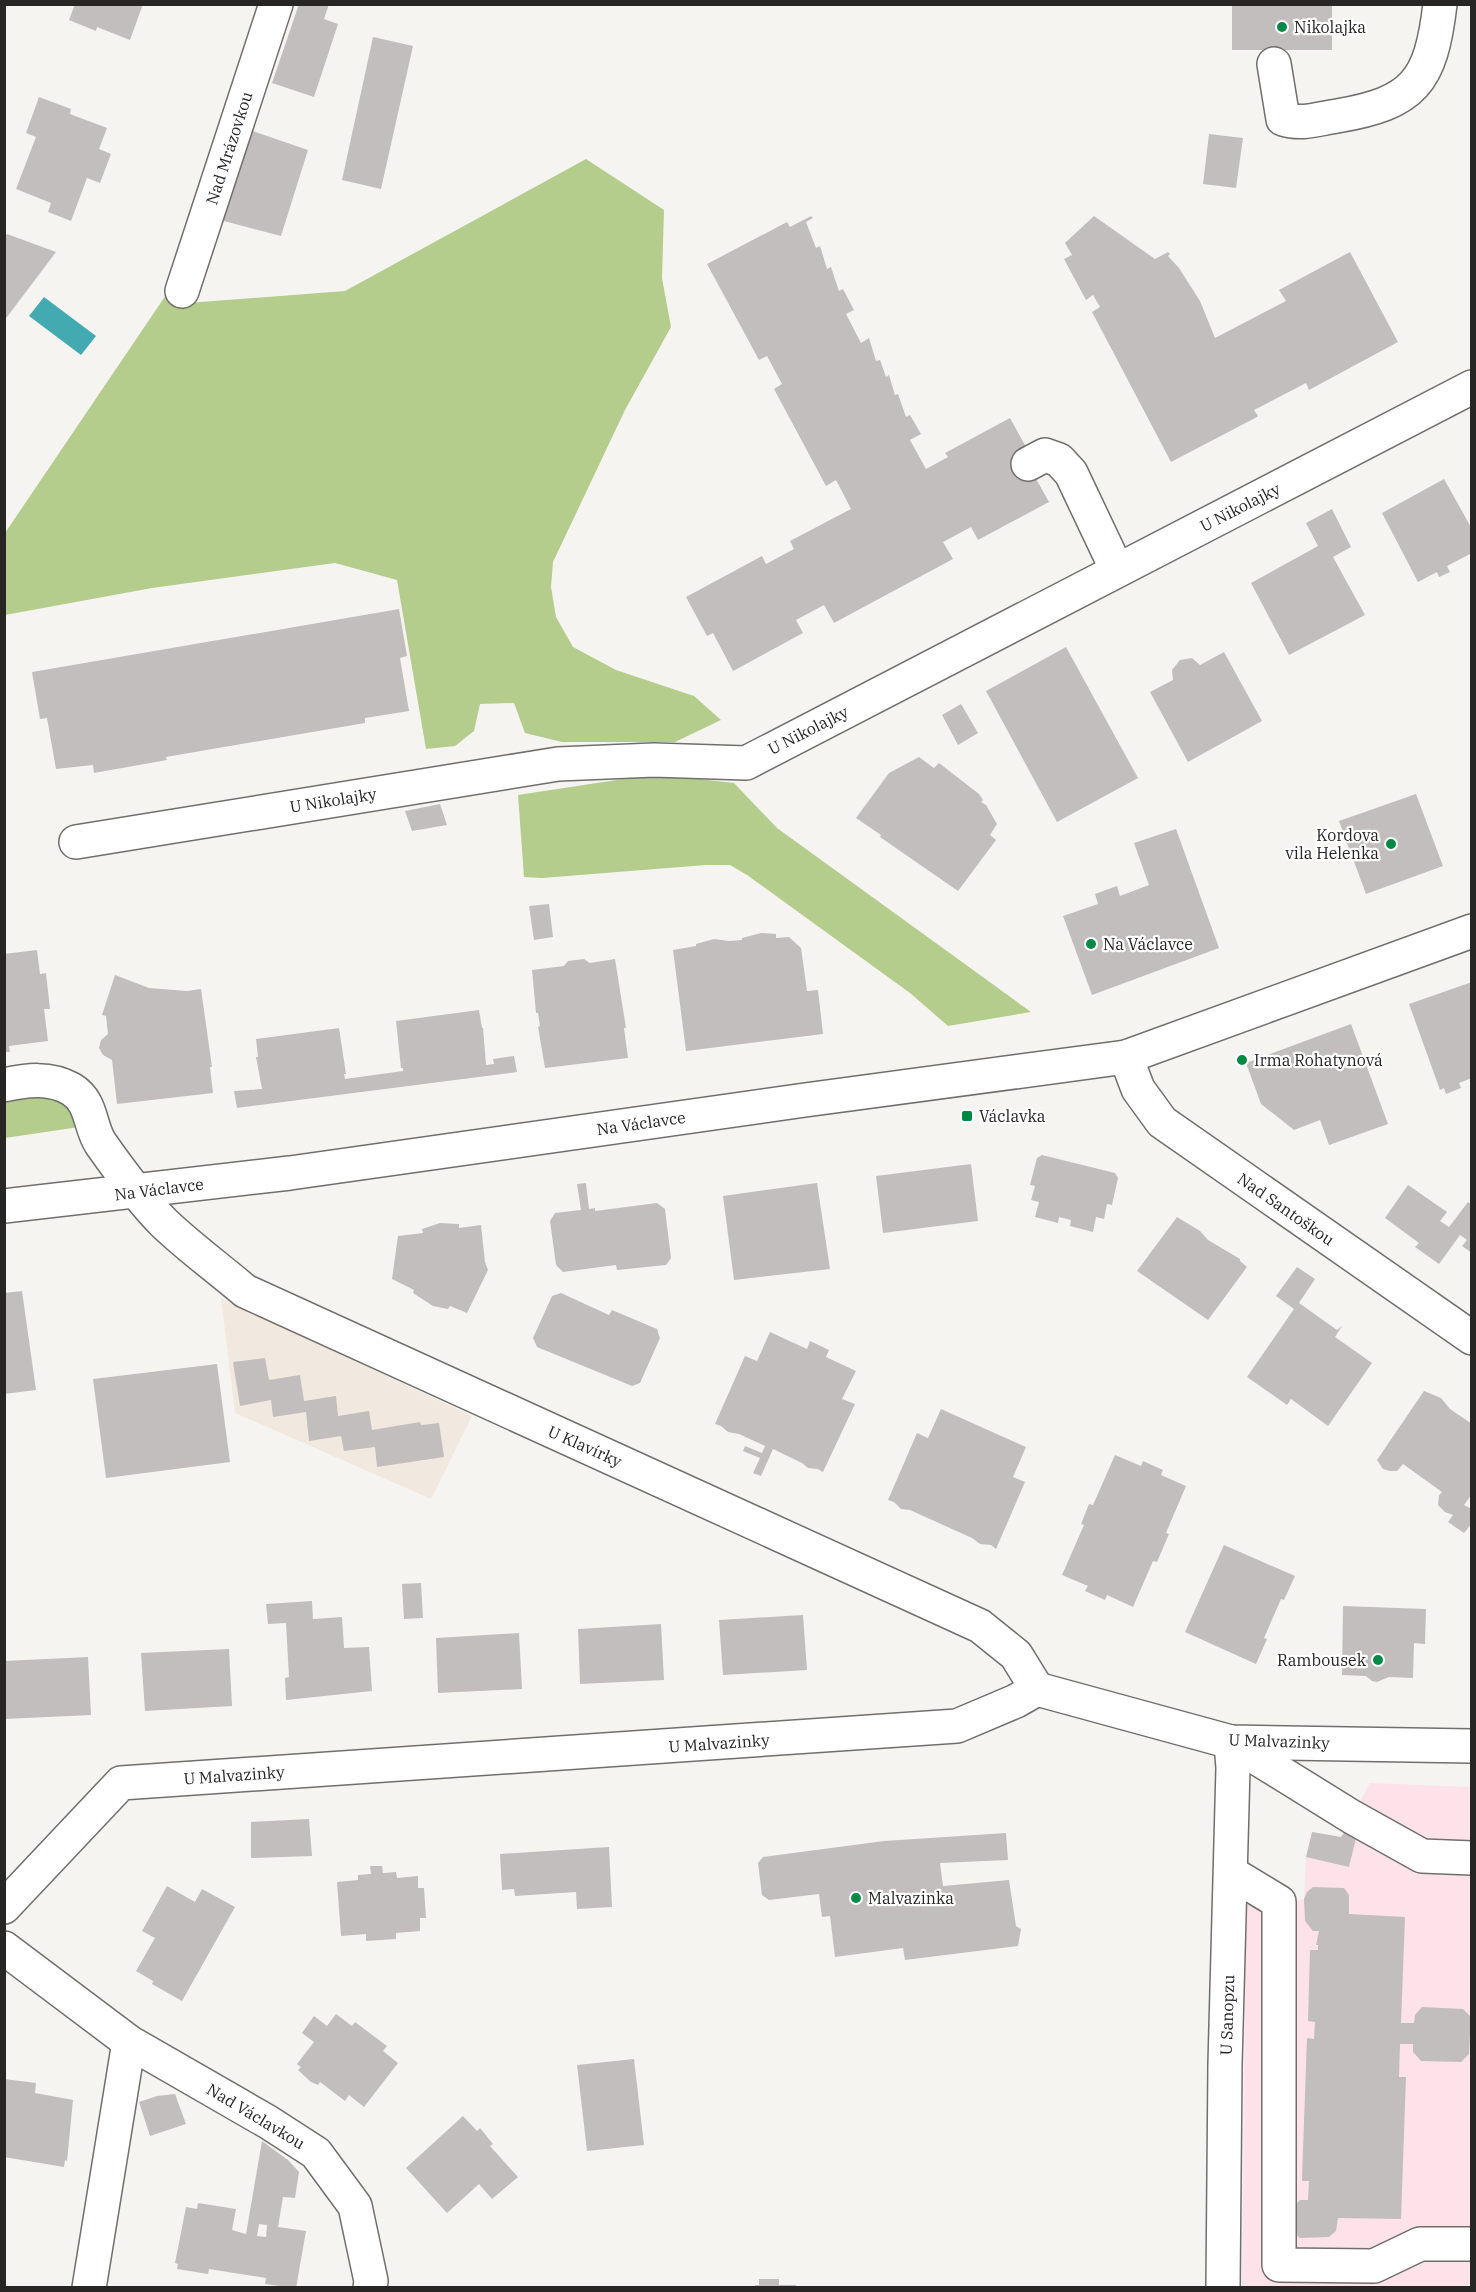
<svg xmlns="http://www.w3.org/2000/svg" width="1476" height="2292" viewBox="0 0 1476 2292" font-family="'IBM Plex Serif',serif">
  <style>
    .built { fill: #f1e9e0 }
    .medical { fill: #fde2ea }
    .green { fill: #b4cd8d }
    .water { fill: #43aab2 }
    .building { fill: #c2bebd; fill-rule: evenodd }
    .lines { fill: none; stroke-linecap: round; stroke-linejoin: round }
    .minor-casing { stroke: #716f6c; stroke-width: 36 }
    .minor { stroke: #fff; stroke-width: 33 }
    .poi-dot { fill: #028946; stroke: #fff; stroke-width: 2 }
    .labels { text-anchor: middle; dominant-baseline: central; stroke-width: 4.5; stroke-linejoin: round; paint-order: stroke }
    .poi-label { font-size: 16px; fill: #272625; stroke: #fff; text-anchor: start }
    .street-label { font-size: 16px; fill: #272625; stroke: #fff }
  </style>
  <rect width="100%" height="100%" fill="#f6f4f1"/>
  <polygon class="built" points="221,1298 472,1416 431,1499 235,1413"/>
  <polygon class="medical" points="1370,1783 1471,1787 1471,2287 1242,2288 1246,1906 1304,1899 1306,1857 1312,1832 1341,1837"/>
  <g class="green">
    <polygon points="586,159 664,210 662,278 671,327 625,410 553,562 551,587 556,617 573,647 616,670 694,696 721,720 675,742 562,742 525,733 514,703 480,704 474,731 455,746 426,749 397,580 335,563 152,588 5,615 5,533 166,295 188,303 345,291"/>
    <polygon points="656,774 734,783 777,828 1031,1012 948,1026 910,993 747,875 730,865 706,865 542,878 524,877 518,795"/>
    <polygon points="17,1092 66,1099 86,1126 5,1138 4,1096"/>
  </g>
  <polygon class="water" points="44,297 96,336 81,355 29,316"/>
  <g class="building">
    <polygon points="75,4 143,4 130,40 97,27 96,31 69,20"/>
    <polygon points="299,4 329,4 324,19 338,24 314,97 272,83"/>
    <rect x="1232" y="4" width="100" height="46"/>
    <polygon points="373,37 413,46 381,189 342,180"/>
    <polygon points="39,97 71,109 70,114 107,128 99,149 111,154 100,183 87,178 71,221 48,212 51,203 16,189 36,137 26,133"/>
    <polygon points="250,130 308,150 281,236 220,220"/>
    <polygon points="1209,134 1243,138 1236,188 1203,184"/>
    <polygon points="811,216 813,218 806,222 816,248 820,246 827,269 831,267 839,291 843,289 854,310 846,314 861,343 869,338 876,361 880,360 886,377 889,375 895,395 898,394 906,417 910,415 921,434 910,440 926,469 948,457 945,453 1010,418 1026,447 1020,450 1049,502 978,540 971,527 943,542 953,559 834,623 824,605 796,620 803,633 733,671 713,633 707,636 686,597 762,556 766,564 794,549 790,541 851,509 836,480 826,486 774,389 782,384 767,356 759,360 707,264 787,222 790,227"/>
    <polygon points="1094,216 1155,259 1168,252 1170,254 1168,256 1179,268 1200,301 1215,338 1286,301 1279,290 1350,252 1398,342 1309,390 1306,383 1254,410 1258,416 1257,417 1171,462 1092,312 1100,307 1093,295 1086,300 1064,259 1072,255 1065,243"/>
    <polygon points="7,234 56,252 4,321 4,237"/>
    <polygon points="1444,479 1472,529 1472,553 1447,566 1450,572 1439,577 1437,572 1418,582 1382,513"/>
    <polygon points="1332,509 1351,547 1333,557 1365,615 1289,655 1251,583 1318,546 1306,523"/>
    <polygon points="399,609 407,656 400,658 409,711 365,718 365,723 166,757 167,760 94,773 93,765 56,769 47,718 40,719 32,672"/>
    <polygon points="1066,647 1138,778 1057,822 986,691"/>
    <polygon points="1224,652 1262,721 1188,762 1150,692 1173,680 1172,670 1180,660 1192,658 1200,665"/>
    <polygon points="961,704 978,733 958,745 942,715"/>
    <polygon points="919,757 934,768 939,763 979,794 983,800 981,802 986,805 997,824 990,835 996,840 958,891 880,837 881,835 856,818 889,773"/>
    <polygon points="1416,794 1443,866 1366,894 1339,821"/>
    <polygon points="440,804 447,825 412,831 405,811"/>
    <polygon points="1176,829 1219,948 1092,995 1063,916 1098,904 1095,894 1117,886 1120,896 1149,885 1134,843"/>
    <polygon points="549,904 553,937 534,940 529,906"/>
    <polygon points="761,933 776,934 776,938 789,937 801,948 807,991 818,990 823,1034 686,1051 673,950 696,946 696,944 714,939 729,941 742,940 742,938"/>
    <polygon points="37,950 40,974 46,973 50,1009 44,1009 48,1041 9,1046 10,1052 4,1052 4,954"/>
    <polygon points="584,959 590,963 615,959 626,1028 624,1028 628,1058 545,1068 538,1027 540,1026 538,1013 536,1013 532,970 564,966 568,961"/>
    <polygon points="115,975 149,988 187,991 201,989 212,1067 210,1067 213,1093 117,1104 112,1060 103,1055 99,1048 101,1040 108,1034 106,1016 102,1015"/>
    <polygon points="1472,982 1472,1078 1459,1083 1461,1088 1446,1094 1444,1088 1440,1090 1409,1004"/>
    <polygon points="479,1010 482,1028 483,1028 486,1065 494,1064 493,1059 514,1056 517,1072 237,1108 234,1091 262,1089 256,1057 258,1057 256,1039 339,1028 346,1074 344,1074 345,1079 403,1071 403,1068 401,1068 396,1021"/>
    <polygon points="1351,1024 1388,1124 1329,1145 1320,1120 1294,1130 1261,1104 1246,1063"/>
    <polygon points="1042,1155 1115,1173 1118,1178 1112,1205 1107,1204 1104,1219 1096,1217 1093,1232 1070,1226 1071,1220 1059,1217 1058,1223 1035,1217 1039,1202 1031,1200 1035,1186 1030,1185 1037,1158"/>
    <polygon points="971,1164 978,1221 883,1233 876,1176"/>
    <polygon points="586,1183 589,1209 595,1208 595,1211 657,1203 665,1209 671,1258 666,1265 617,1270 616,1265 563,1272 556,1265 550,1221 555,1213 581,1210 577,1184"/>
    <polygon points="817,1183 830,1269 734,1280 723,1196"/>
    <polygon points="1408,1185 1447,1212 1440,1221 1449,1227 1468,1202 1472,1205 1472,1253 1462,1246 1467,1240 1460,1235 1439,1264 1415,1247 1419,1243 1385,1218"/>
    <polygon points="1177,1217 1200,1231 1208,1240 1240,1259 1240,1261 1247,1267 1208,1320 1137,1271"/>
    <polygon points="440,1223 459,1224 459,1228 481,1225 485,1262 488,1270 467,1313 450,1306 448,1309 433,1306 413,1293 414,1290 392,1279 398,1236 423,1233 422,1229"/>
    <polygon points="1297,1267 1315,1279 1299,1303 1337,1330 1342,1326 1335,1337 1372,1363 1328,1426 1291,1399 1287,1405 1247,1377 1294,1309 1276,1296"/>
    <polygon points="22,1291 36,1390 4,1394 4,1293"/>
    <polygon points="561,1293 609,1315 612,1310 657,1329 660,1338 640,1383 632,1386 537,1347 533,1338 552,1296"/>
    <polygon points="770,1332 807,1349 810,1341 829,1350 826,1357 856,1371 842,1399 855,1404 823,1472 818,1469 808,1468 802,1463 773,1449 761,1476 753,1473 760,1458 743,1451 745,1446 762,1453 765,1446 739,1434 728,1432 721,1426 715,1424 745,1356 757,1361"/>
    <polygon points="265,1358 269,1380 300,1375 304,1401 336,1396 338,1416 369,1411 372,1430 420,1422 421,1425 439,1423 444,1457 377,1467 375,1447 344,1451 341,1436 309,1441 306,1412 273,1417 271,1400 240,1406 233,1362"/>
    <polygon points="217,1364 230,1462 106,1478 93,1379"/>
    <polygon points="1424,1391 1441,1398 1450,1409 1472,1424 1472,1494 1464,1505 1472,1509 1472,1523 1464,1533 1448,1522 1453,1515 1445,1512 1438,1505 1439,1495 1442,1492 1403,1464 1397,1471 1390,1471 1383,1469 1377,1460"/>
    <polygon points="941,1409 1026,1447 1013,1477 1025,1482 996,1549 991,1545 980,1544 972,1538 910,1510 901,1509 894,1502 888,1500 917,1433 928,1438"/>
    <polygon points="1115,1455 1141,1466 1143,1461 1163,1470 1161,1475 1186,1486 1166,1533 1169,1534 1157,1562 1153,1561 1133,1607 1107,1595 1105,1600 1085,1591 1088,1586 1062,1575 1084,1525 1081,1524 1089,1504 1093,1505"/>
    <polygon points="1224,1545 1295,1576 1284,1600 1281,1599 1264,1638 1267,1639 1256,1664 1185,1632"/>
    <polygon points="421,1583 423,1618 404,1619 402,1584"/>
    <polygon points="312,1601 313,1619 342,1617 344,1648 369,1647 372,1691 286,1700 285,1678 289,1677 286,1623 268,1624 266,1604"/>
    <polygon points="1343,1606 1426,1609 1425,1644 1414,1643 1413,1678 1389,1677 1377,1682 1372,1681 1366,1676 1342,1675"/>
    <polygon points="803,1615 807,1670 723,1675 719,1620"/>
    <polygon points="661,1624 664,1680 580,1684 578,1629"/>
    <polygon points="519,1633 522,1689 438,1693 436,1638"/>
    <polygon points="229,1649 232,1706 145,1711 141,1653"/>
    <polygon points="88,1657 91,1715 4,1719 4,1661"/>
    <polygon points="309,1819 312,1856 251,1858 251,1822"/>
    <polygon points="1347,1829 1357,1834 1349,1867 1306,1857 1312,1832 1341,1837"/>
    <polygon points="1006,1833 1008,1860 940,1863 943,1886 1009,1880 1016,1926 1021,1929 1018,1946 905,1960 903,1948 835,1957 830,1916 822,1917 819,1894 769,1900 762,1895 758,1863 763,1857 884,1841"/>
    <polygon points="609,1847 612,1907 577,1909 576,1892 515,1896 514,1889 502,1890 500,1854"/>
    <polygon points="370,1866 382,1866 383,1873 396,1872 397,1878 418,1876 418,1888 424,1888 426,1918 420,1918 420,1931 396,1933 396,1939 366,1941 366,1934 341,1936 337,1882 358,1880 358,1875 371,1874"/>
    <polygon points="167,1886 195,1902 202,1889 235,1907 182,2001 152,1984 153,1981 136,1971 155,1938 142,1931"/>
    <polygon points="1313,1887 1344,1888 1349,1895 1349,1914 1405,1917 1401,2023 1414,2023 1415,2015 1422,2007 1463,2009 1471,2017 1469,2054 1461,2062 1421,2061 1413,2052 1413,2044 1400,2044 1399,2077 1406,2077 1401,2219 1338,2218 1336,2231 1329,2237 1300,2238 1291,2230 1292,2208 1300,2200 1308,2200 1309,2181 1302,2181 1302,2177 1307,2038 1314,2039 1315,2022 1308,2021 1310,1950 1318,1950 1318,1945 1316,1945 1319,1931 1313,1931 1305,1921 1304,1899 1307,1892"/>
    <polygon points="336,2014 352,2026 355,2022 387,2046 383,2051 398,2063 364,2107 349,2095 345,2101 320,2082 318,2085 311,2082 298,2070 301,2067 297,2064 314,2042 302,2033 314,2016 327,2026"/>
    <polygon points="634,2059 644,2145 587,2151 577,2065"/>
    <polygon points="4,2079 36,2083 35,2093 73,2100 67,2161 65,2160 64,2167 4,2157"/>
    <polygon points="175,2094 186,2124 150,2136 139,2102 157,2096"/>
    <polygon points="463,2116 477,2131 480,2128 493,2144 490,2146 518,2177 492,2199 479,2184 447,2213 406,2168"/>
    <path d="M262,2141L288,2160L299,2172L295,2198L283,2197L278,2227L306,2231L296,2288L265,2284L266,2278L209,2269L208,2274L177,2269L178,2264L175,2263L186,2207L197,2209L198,2203L236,2209L232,2230L246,2234ZM259,2224L267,2225L266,2237L257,2236Z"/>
    <polygon points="759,2279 779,2279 779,2285 796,2285 796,2288 755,2288 755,2285 759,2285"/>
  </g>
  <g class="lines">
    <g class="minor-casing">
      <g id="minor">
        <path d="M1274,64L1283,119C1302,125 1317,119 1337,116C1414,103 1431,82 1440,4"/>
        <polyline points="182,291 276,4"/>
        <polyline points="1028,464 1045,455 1059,460 1071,473 1117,570"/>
        <polyline points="76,842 558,764 654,760 746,763 1472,387"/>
        <polyline points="1126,1057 1138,1089 1162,1122 1472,1338"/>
        <path d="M4,1085C27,1080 50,1077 71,1089C93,1102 89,1127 101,1144C120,1171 141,1200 164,1223C189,1247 218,1268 245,1291L980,1626L1016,1655L1037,1689"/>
        <polyline points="4,1206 290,1173 805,1100 1126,1057 1472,931"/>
        <polyline points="1231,1742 1352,1817 1422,1856 1472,1858"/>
        <polyline points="1231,1873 1279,1902 1279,2265 1374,2266 1420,2244 1472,2244"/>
        <polyline points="4,1907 121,1783 957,1726 1016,1701 1037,1689 1231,1742 1472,1746"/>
        <polyline points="4,1948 129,2042 268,2122 316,2153 355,2206 371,2281 370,2288"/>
        <polyline points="89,2288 129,2042"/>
        <polyline points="1223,2288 1225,2064 1233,1768 1231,1742"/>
      </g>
    </g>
    <use href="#minor" class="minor"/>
  </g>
  <g class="poi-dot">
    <circle cx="1282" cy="27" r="6"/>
    <circle cx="1391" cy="844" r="6"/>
    <circle cx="1091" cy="944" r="6"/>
    <circle cx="1242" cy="1060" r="6"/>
    <rect x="961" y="1110" width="12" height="12" rx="3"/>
    <circle cx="1378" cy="1660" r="6"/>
    <circle cx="856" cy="1898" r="6"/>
  </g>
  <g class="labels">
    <g class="poi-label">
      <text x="1294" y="27">Nikolajka</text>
      <text x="1379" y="835" text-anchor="end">Kordova<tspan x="1379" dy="18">vila Helenka</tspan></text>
      <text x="1103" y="944">Na Václavce</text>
      <text x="1254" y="1060">Irma Rohatynová</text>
      <text x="979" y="1116">Václavka</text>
      <text x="1366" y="1660" text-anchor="end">Rambousek</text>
      <text x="868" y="1898">Malvazinka</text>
    </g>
    <g class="street-label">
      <text transform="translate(229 148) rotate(-72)">Nad Mrázovkou</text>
      <text transform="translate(1240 507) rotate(-27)">U Nikolajky</text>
      <text transform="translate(808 730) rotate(-27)">U Nikolajky</text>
      <text transform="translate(333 800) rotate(-9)">U Nikolajky</text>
      <text transform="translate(641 1123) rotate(-8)">Na Václavce</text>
      <text transform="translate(159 1189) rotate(-7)">Na Václavce</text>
      <text transform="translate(1286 1209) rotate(35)">Nad Santoškou</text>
      <text transform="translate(585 1446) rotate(24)">U Klavírky</text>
      <text transform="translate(1279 1741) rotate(2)">U Malvazinky</text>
      <text transform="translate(719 1743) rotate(-4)">U Malvazinky</text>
      <text transform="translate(234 1775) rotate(-4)">U Malvazinky</text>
      <text transform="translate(1227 2015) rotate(-88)">U Sanopzu</text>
      <text transform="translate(256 2116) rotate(31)">Nad Václavkou</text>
    </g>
  </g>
  <rect width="1476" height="2292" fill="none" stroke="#272625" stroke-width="12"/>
</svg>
